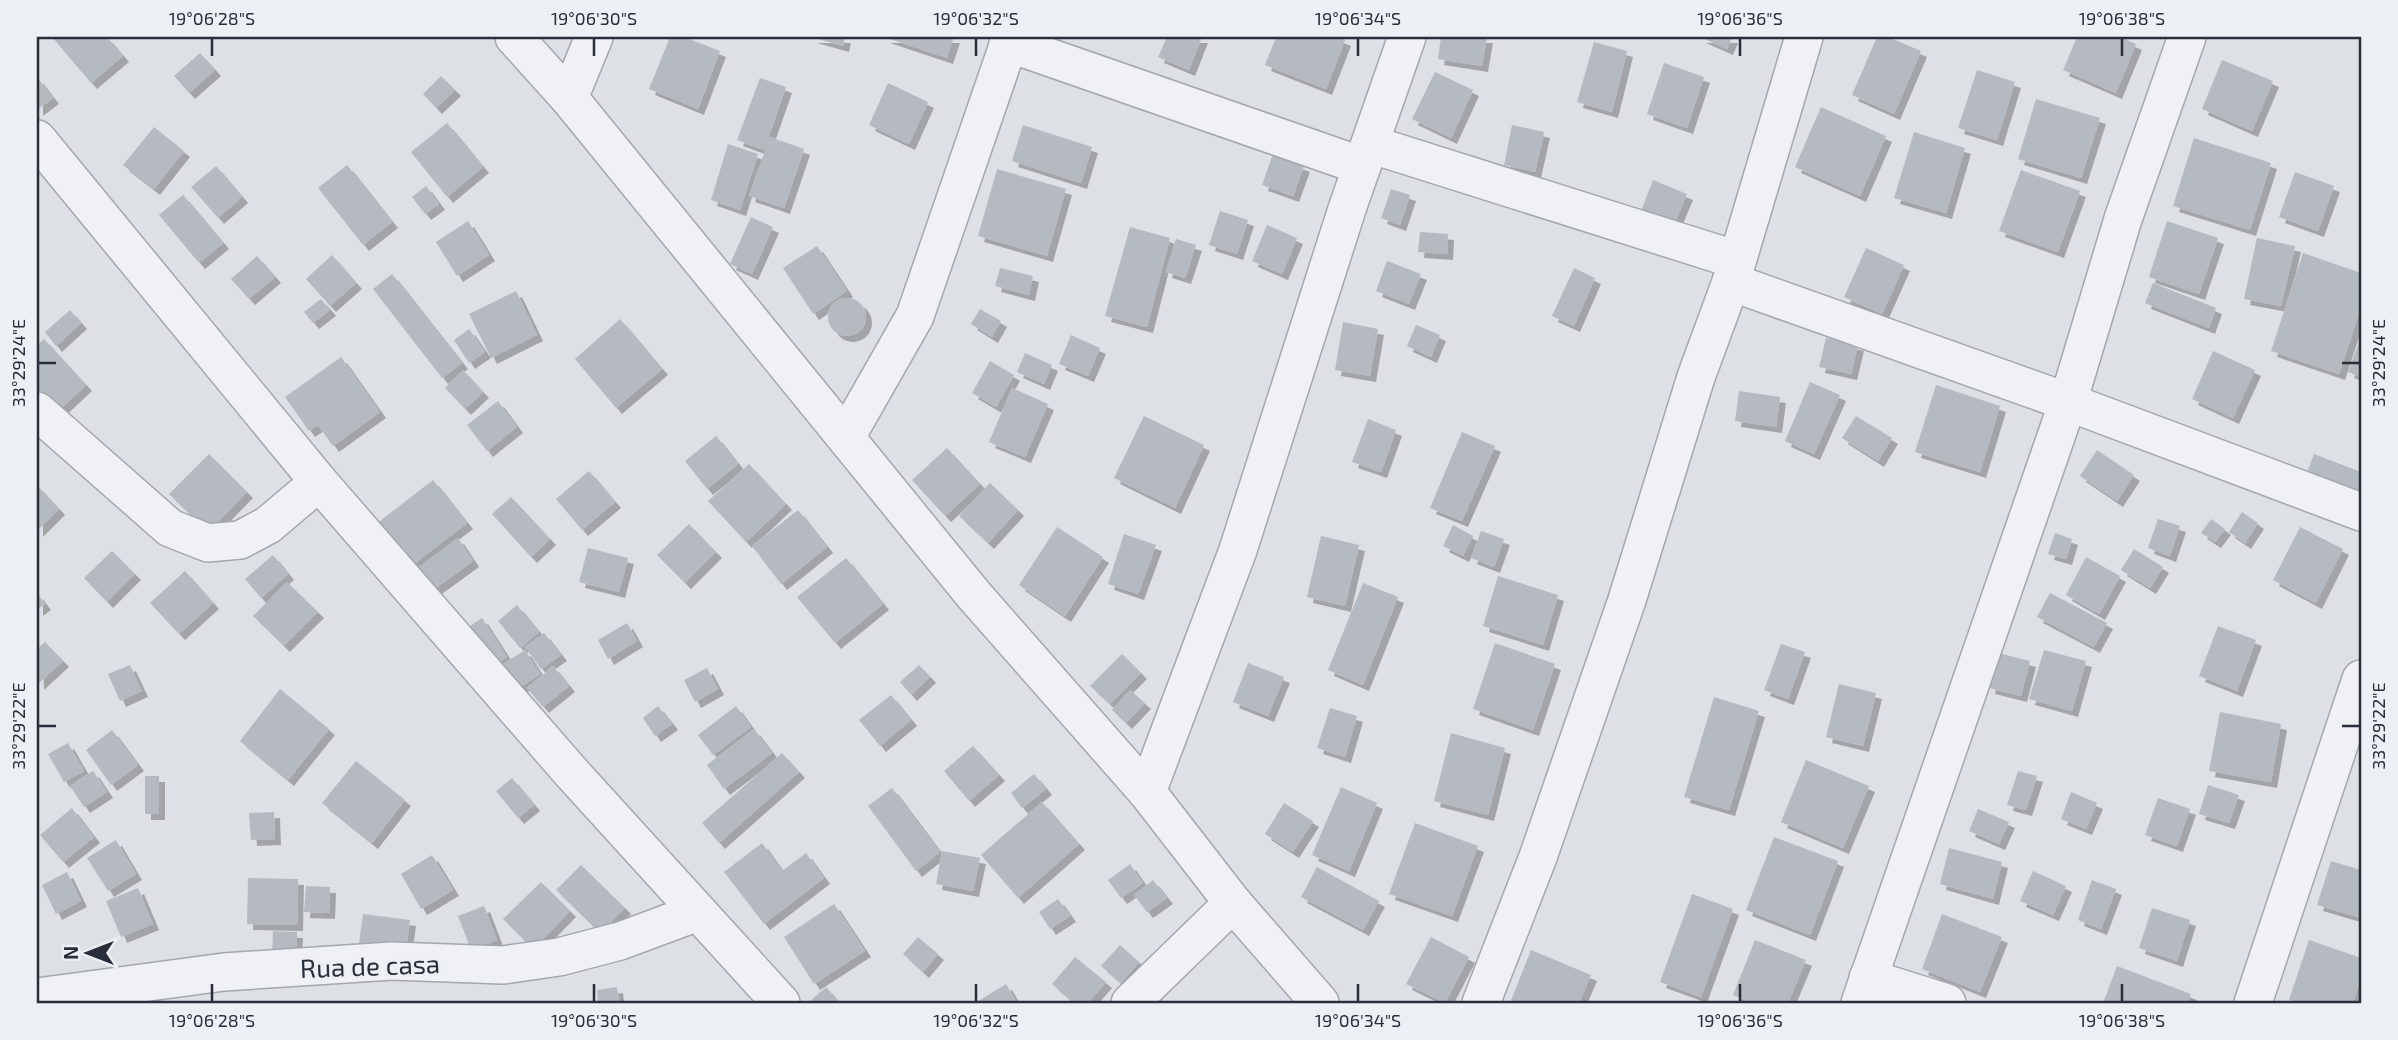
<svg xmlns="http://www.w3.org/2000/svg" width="2398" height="1040" viewBox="0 0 2398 1040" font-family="'Exo 2',sans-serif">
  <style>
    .building { fill: #b5bac1; filter: url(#shadow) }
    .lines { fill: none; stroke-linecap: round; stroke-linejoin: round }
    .street-casing { stroke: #a3a7ae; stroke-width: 40 }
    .street { stroke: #eff1f4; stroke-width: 37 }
    .ticks { fill: none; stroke: #282f3a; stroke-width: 2.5 }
    .labels { text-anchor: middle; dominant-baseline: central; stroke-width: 6; stroke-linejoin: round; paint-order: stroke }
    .street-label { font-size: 26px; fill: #282f3a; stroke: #eceff3 }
    .neatline { fill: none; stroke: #282f3a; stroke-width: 2.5 }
    .ticks-label { font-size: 18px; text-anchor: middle; fill: #282f3a }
  </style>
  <defs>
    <filter id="shadow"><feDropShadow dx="6" dy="6" stdDeviation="0" flood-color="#0004"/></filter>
  </defs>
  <rect width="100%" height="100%" fill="#dde0e5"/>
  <g class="building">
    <polygon points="52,37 107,37 123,56 91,83"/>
    <polygon points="670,37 684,37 720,51 698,109 649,89"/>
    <polygon points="811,37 845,37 843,46"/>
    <polygon points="884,37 954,37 947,58"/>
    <polygon points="1167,37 1202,37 1189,70 1158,57"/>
    <polygon points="1276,37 1337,37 1345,40 1326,89 1265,65"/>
    <polygon points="1441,37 1487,37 1482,66 1438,59"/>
    <polygon points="1700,37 1732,37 1727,49"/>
    <polygon points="1877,37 1888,37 1921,51 1894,114 1852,95"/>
    <polygon points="2077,37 2120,37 2136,44 2116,93 2063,70"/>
    <polygon points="1594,42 1627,51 1612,112 1577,102"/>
    <polygon points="200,53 215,70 189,93 174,76"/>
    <polygon points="2222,60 2273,81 2252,131 2202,109"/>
    <polygon points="1664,63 1704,77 1687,128 1647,114"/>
    <polygon points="1977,70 2015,82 1997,140 1958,128"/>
    <polygon points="1435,72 1473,90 1451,138 1412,119"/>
    <polygon points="441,76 455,90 436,108 423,94"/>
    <polygon points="37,77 53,98 37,110"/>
    <polygon points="760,78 786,87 764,150 737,140"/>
    <polygon points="888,83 928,102 909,144 869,125"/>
    <polygon points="2036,99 2100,118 2081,178 2018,159"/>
    <polygon points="1821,107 1886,136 1860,196 1795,167"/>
    <polygon points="447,123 483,167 447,197 411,152"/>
    <polygon points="1023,125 1092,147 1081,183 1012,161"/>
    <polygon points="1512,125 1544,132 1535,172 1504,165"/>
    <polygon points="154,127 184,151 154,189 123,165"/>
    <polygon points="1914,132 1965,148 1946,213 1894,198"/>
    <polygon points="770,137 804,149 784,208 749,196"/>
    <polygon points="2194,138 2271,163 2250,230 2173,206"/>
    <polygon points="728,144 758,154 740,210 711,200"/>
    <polygon points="1273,154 1304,166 1293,196 1262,185"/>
    <polygon points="347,165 392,222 363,245 318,188"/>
    <polygon points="216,166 242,197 218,218 191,187"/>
    <polygon points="997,169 1066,189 1047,256 978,236"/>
    <polygon points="2021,170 2080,191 2058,252 1999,231"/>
    <polygon points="2295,172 2334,186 2318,231 2279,217"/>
    <polygon points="1653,180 1687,194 1671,232 1638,219"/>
    <polygon points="426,186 439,204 425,214 412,197"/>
    <polygon points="1391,189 1410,195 1400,225 1381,218"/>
    <polygon points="183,195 223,243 199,263 159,215"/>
    <polygon points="1220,211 1248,220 1237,254 1209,245"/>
    <polygon points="751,217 773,227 752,274 730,264"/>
    <polygon points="468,221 489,255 457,276 436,242"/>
    <polygon points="2167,221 2218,238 2199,294 2149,277"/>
    <polygon points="1267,225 1297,238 1282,274 1252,261"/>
    <polygon points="1130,227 1170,238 1147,327 1105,316"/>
    <polygon points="1420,232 1448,234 1447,254 1418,252"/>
    <polygon points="2257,238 2295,246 2281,306 2244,299"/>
    <polygon points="1176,239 1196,245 1185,278 1166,272"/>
    <polygon points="817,246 847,291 813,314 783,268"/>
    <polygon points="1866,248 1904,265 1882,314 1844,297"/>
    <polygon points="2303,253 2361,273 2361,307 2339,374 2271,351"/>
    <polygon points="332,255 356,283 330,306 306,279"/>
    <polygon points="257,256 275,277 249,299 231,279"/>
    <polygon points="1387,261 1421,274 1409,304 1376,291"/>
    <polygon points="1000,268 1033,276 1029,295 995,286"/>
    <polygon points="1574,268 1595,278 1574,326 1552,316"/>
    <polygon points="392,274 462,363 442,378 373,289"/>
    <polygon points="2153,283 2216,308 2209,328 2145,303"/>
    <polygon points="516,291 537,335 491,358 469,314"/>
    <circle cx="847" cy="317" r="19"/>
    <polygon points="321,299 330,310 313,323 304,312"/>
    <polygon points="980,309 1001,321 992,337 971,324"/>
    <polygon points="70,310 81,323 56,346 45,332"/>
    <polygon points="620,319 662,369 616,408 575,359"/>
    <polygon points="1343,322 1378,329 1370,376 1335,370"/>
    <polygon points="1416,325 1440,335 1431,357 1407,346"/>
    <polygon points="469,329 485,352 469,363 454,340"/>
    <polygon points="1071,335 1100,348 1088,376 1059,364"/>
    <polygon points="2361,337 2361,377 2348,372"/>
    <polygon points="1826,338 1858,345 1851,374 1819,367"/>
    <polygon points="44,339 86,385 53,416 37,397 37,345"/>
    <polygon points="2213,351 2255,370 2233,418 2192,399"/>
    <polygon points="1025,353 1052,365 1044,384 1017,372"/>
    <polygon points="341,357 380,412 333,446 318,425 309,431 285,397"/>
    <polygon points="990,361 1014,375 996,407 972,393"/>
    <polygon points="463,370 483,392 465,409 445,388"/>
    <polygon points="1810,382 1840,395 1814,454 1785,441"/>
    <polygon points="1936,385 2000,406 1980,472 1915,452"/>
    <polygon points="1012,388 1048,404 1025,457 989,442"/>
    <polygon points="1739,391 1780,397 1776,427 1735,421"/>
    <polygon points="498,401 517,427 487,451 467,425"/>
    <polygon points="1144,416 1204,445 1175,508 1114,478"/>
    <polygon points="1856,416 1892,438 1878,461 1842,438"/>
    <polygon points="1368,419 1396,430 1381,472 1352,462"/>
    <polygon points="1462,432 1495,446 1462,521 1430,508"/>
    <polygon points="716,436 738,464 707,489 685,461"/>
    <polygon points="947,448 980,484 945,516 912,480"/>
    <polygon points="2097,450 2134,475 2117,501 2080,476"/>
    <polygon points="209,454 247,492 208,532 169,494"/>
    <polygon points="2314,454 2361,472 2361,496 2306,475"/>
    <polygon points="749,464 786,504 746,542 708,501"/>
    <polygon points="589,471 615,502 582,530 556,499"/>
    <polygon points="433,480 467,523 410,567 376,524"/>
    <polygon points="990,483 1018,510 988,543 959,516"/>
    <polygon points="37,485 59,509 37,531"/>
    <polygon points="511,497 550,539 531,557 492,514"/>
    <polygon points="798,510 827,547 781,584 752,546"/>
    <polygon points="2242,512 2258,523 2245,543 2229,532"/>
    <polygon points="2158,519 2180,526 2170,556 2148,548"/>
    <polygon points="2211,519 2225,529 2215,542 2201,533"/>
    <polygon points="689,524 716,552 685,583 657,555"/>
    <polygon points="1453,525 1473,536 1463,556 1443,546"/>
    <polygon points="1057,527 1103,557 1065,616 1019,585"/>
    <polygon points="2300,527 2343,549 2316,603 2273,580"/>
    <polygon points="1481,531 1504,539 1494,567 1471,558"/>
    <polygon points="2055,533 2072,539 2066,559 2048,554"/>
    <polygon points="1124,534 1156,545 1138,594 1108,584"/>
    <polygon points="1321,536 1359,545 1345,606 1307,597"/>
    <polygon points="458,538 473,561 429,593 414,571"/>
    <polygon points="588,548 628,558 619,592 579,582"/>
    <polygon points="2134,549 2163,567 2150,588 2121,570"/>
    <polygon points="112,551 135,574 107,602 84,578"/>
    <polygon points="273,555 288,574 261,598 245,579"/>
    <polygon points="2086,557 2120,576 2099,614 2066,595"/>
    <polygon points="846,558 883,604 835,643 797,597"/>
    <polygon points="185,571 213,603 179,634 150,603"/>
    <polygon points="1498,576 1558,595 1543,645 1483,626"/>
    <polygon points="287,582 318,612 284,646 253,616"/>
    <polygon points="1363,583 1398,597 1363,685 1328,670"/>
    <polygon points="37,593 45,604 37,610"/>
    <polygon points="2050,593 2107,623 2094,647 2037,617"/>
    <polygon points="517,605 539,632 520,648 498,621"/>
    <polygon points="482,618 507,657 489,669 464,630"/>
    <polygon points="627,623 637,641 608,659 598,640"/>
    <polygon points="2218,626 2256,640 2237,691 2199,676"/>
    <polygon points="544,633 561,655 541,669 525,647"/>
    <polygon points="45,642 63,661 38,684 37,649"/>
    <polygon points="1495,643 1555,664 1533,730 1473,709"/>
    <polygon points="1781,644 1805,652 1788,699 1764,690"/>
    <polygon points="525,650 540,674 510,694 494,670"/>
    <polygon points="2044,650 2086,661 2072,711 2029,699"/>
    <polygon points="1998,653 2030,661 2021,696 1989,688"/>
    <polygon points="1122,654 1141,673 1110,704 1090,686"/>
    <polygon points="1248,663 1284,677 1268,716 1233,702"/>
    <polygon points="130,665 142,691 120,701 108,674"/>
    <polygon points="919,665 930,677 911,695 900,682"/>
    <polygon points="553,666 569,686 543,707 527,688"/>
    <polygon points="707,668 718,689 695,702 684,680"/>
    <polygon points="1839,684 1876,693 1863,746 1826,737"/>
    <polygon points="280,689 329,729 288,780 240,741"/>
    <polygon points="1130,690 1145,703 1126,723 1112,710"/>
    <polygon points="891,695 911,720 880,746 859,720"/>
    <polygon points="1714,697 1759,711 1729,810 1684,797"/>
    <polygon points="658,706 672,724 655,736 643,718"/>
    <polygon points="736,706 751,727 713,755 698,735"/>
    <polygon points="1330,708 1357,716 1345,757 1317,748"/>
    <polygon points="2220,712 2281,724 2271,782 2209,771"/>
    <polygon points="754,729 772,753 724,789 707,765"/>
    <polygon points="112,730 138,765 111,785 86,750"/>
    <polygon points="1451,733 1505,748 1488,815 1434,801"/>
    <polygon points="68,743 84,771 64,782 48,754"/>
    <polygon points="973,746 999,775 969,801 944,771"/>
    <polygon points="782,753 799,772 719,843 702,823"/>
    <polygon points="1806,760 1869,786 1843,848 1781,822"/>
    <polygon points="356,761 405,800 372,843 322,803"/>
    <polygon points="93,771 107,792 84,807 70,786"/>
    <polygon points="2018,771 2037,776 2026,810 2007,805"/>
    <polygon points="1034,774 1046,789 1022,808 1011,793"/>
    <rect x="145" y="776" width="14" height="38"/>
    <polygon points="512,778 534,805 518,818 496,791"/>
    <polygon points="2208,785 2239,795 2229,823 2199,814"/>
    <polygon points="1341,787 1377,803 1349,871 1312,855"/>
    <polygon points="892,788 940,852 916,871 868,806"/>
    <polygon points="2071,792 2097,803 2086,829 2061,819"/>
    <polygon points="2158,798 2190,809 2177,846 2145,835"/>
    <polygon points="1042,802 1079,844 1018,898 981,855"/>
    <polygon points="1284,803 1313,821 1293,852 1265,834"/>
    <polygon points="72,808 94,837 63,862 40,835"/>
    <polygon points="1978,809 2009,822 1999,844 1969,831"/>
    <polygon points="274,812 275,839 251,840 249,813"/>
    <polygon points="1415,823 1478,846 1452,916 1389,894"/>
    <polygon points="1774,837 1838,861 1810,935 1746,910"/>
    <polygon points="116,840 136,874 108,891 87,858"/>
    <polygon points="762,843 782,871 806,853 824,878 764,924 724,872"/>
    <polygon points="1949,848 2002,862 1993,899 1940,884"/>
    <polygon points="942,851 980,858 973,891 936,884"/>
    <polygon points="432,855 453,890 421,909 401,874"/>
    <polygon points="2331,861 2361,870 2361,918 2317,905"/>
    <polygon points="1130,864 1143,883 1121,898 1108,880"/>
    <polygon points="581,865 625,908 600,933 556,890"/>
    <polygon points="1317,867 1379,901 1363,930 1301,897"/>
    <polygon points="2033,871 2066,886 2053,915 2020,901"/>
    <polygon points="67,872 81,901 56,914 42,885"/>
    <polygon points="248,878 298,879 297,925 247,924"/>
    <polygon points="1153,880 1167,898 1147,912 1134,895"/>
    <polygon points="2092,880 2116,889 2101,929 2078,920"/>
    <polygon points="541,882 570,911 533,949 503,919"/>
    <polygon points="306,886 330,887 329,913 304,912"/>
    <polygon points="138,888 153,924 121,937 106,901"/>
    <polygon points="1692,894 1733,909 1701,997 1660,982"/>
    <polygon points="1058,899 1070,916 1050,929 1039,912"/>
    <polygon points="834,904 865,951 814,984 784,937"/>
    <polygon points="484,906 497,940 471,950 458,916"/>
    <polygon points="2152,908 2190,920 2177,961 2139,948"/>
    <polygon points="363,914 410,920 406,950 359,944"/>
    <polygon points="1942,914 2002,937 1980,992 1922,969"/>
    <polygon points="273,931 297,932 296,958 272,957"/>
    <polygon points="918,937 938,954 923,972 903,954"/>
    <polygon points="1431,937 1469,957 1445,1003 1406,984"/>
    <polygon points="1755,940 1806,960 1788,1003 1752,1003 1733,995"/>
    <polygon points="2309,940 2361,958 2361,977 2353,1003 2299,1003 2289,1000"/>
    <polygon points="1120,945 1139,962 1121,983 1101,966"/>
    <polygon points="1531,950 1591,975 1579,1003 1510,1003"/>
    <polygon points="1075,957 1106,982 1088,1003 1074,1003 1052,984"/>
    <polygon points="2117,966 2191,994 2187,1003 2103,1003"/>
    <polygon points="1006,984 1017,1003 975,1003"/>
    <polygon points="617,987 619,1003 598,1003 597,990"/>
    <polygon points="826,987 840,1003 808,1003"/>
  </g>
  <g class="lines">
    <g class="street-casing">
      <g id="street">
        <polyline points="514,37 569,98 973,594 1147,792 1233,903 1320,1003"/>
        <polyline points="1008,43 1362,166"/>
        <polyline points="569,98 594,37"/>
        <polyline points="37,139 319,482 570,771 781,1003"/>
        <polyline points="1370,144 1737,260"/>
        <polyline points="1731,282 2068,402 2361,512"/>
        <polyline points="37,411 170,528 208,543 240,540 268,525 319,482"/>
        <polyline points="846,437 915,316 1011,37"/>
        <polyline points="1147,792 1238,550 1347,209 1407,37"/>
        <polyline points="1868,978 1947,1003"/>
        <polyline points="37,997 224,972 392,961 503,965 559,957 620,941 698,912"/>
        <polyline points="1130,1003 1233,903"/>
        <polyline points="1481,1003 1538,857 1627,600 1696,377 1731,282 1804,37"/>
        <polyline points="1860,1003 2068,402 2123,219 2187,37"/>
        <polyline points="2253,1003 2361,679"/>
      </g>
    </g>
    <use href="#street" class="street"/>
  </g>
  <path class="ticks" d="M212,38V56M594,38V56M976,38V56M1358,38V56M1740,38V56M2122,38V56M38,363H56M2342,363H2360M38,726H56M2342,726H2360M212,984V1002M594,984V1002M976,984V1002M1358,984V1002M1740,984V1002M2122,984V1002"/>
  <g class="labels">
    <g class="street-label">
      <text transform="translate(370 965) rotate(-2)">Rua de casa</text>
    </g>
  </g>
  <rect width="2398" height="1040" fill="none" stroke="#eceff3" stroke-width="77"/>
  <g transform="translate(88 953) rotate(270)" stroke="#eceff3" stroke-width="5" paint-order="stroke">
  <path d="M0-5L12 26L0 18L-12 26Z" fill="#282f3a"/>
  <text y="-10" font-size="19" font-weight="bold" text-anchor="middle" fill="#282f3a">N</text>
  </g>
  <rect x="38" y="38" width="2322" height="964" class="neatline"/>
  <g class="ticks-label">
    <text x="212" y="25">19°06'28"S</text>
    <text x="594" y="25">19°06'30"S</text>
    <text x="976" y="25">19°06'32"S</text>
    <text x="1358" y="25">19°06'34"S</text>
    <text x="1740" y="25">19°06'36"S</text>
    <text x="2122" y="25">19°06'38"S</text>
    <text transform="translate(2379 363) rotate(-90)" y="6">33°29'24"E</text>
    <text transform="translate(19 363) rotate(-90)" y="6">33°29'24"E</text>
    <text transform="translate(2379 726) rotate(-90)" y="6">33°29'22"E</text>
    <text transform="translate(19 726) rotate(-90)" y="6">33°29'22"E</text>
    <text x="212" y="1027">19°06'28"S</text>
    <text x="594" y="1027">19°06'30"S</text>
    <text x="976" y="1027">19°06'32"S</text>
    <text x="1358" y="1027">19°06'34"S</text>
    <text x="1740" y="1027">19°06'36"S</text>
    <text x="2122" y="1027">19°06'38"S</text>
  </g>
</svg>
